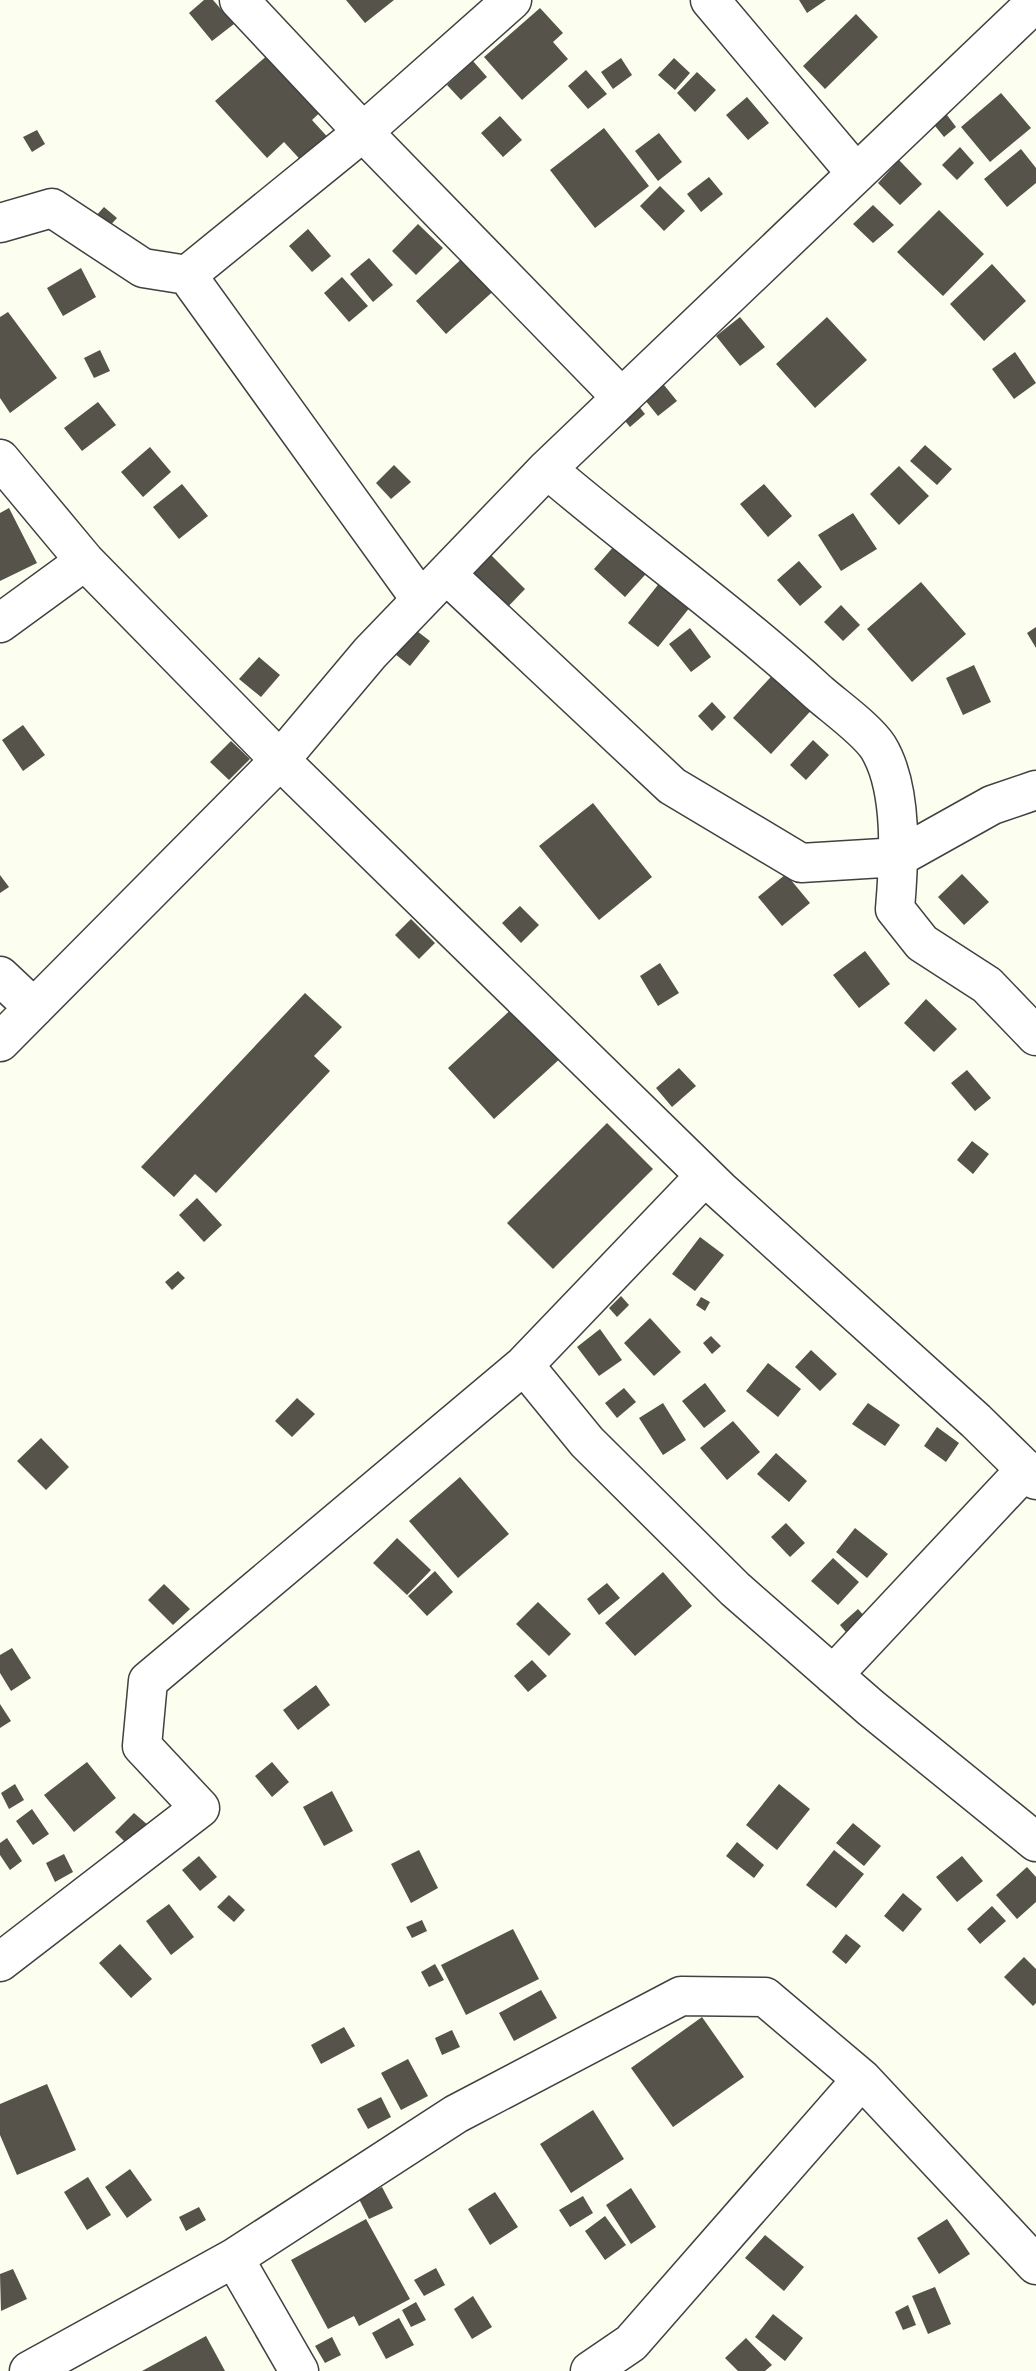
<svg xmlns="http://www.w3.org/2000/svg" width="1036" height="2371" viewBox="0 0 1036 2371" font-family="'Times New Roman',serif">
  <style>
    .building { fill: #56534a }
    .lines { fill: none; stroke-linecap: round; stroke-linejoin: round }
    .minor-casing { stroke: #414141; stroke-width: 41 }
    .minor { stroke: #fff; stroke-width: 38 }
  </style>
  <rect width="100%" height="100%" fill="#fcffef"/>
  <path class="building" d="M 204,0 L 213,0 L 234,24 L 212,41 L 189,13 Z
    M 346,0 L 394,0 L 365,23 Z
    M 799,0 L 826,0 L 807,13 Z
    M 540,8 L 563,33 L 553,42 L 568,59 L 522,100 L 484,57 Z
    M 856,14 L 878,37 L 825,89 L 803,66 Z
    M 278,46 L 330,103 L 312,120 L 333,143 L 307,167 L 284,142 L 267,158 L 215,101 Z
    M 621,58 L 632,75 L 613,89 L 601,72 Z
    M 674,58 L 690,73 L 675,90 L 658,75 Z
    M 473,61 L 487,77 L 461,100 L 447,85 Z
    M 586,70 L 607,94 L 588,109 L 568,86 Z
    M 697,72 L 716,90 L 695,112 L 677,93 Z
    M 1001,93 L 1031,128 L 990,162 L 961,127 Z
    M 747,97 L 769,123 L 748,140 L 726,115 Z
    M 944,111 L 956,127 L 944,137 L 931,121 Z
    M 500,116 L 522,140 L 503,157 L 481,133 Z
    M 604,128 L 649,186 L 595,228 L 550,170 Z
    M 37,130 L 45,144 L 32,152 L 23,137 Z
    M 659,133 L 682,162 L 658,181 L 635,151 Z
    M 960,147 L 974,163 L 957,180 L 942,165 Z
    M 1021,149 L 1036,168 L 1036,183 L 1007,207 L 984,179 Z
    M 899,160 L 922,184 L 900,205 L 878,183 Z
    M 709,177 L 723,194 L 701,212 L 687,194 Z
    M 660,186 L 685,211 L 664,231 L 640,206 Z
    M 873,205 L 894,225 L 873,243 L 853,224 Z
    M 104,207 L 117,218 L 106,230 L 94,218 Z
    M 939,210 L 984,254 L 943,296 L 897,252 Z
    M 418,224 L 443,248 L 416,275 L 392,251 Z
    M 308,229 L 331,256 L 312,272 L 289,246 Z
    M 468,253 L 499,286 L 446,334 L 416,301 Z
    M 369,258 L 393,285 L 373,302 L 350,274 Z
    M 992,264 L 1026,301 L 984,341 L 950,304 Z
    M 81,268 L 96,297 L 63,316 L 47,288 Z
    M 342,277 L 368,306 L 349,322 L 324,293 Z
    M 8,312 L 57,378 L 10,413 L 0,398 L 0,317 Z
    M 740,317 L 765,347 L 740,366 L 716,336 Z
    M 827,317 L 867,360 L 815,408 L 776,364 Z
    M 100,350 L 110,371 L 94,378 L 84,358 Z
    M 1015,352 L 1036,383 L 1014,399 L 992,369 Z
    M 655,374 L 677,401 L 658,416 L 636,389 Z
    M 631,396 L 645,414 L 630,427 L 615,409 Z
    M 98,402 L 116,425 L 82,451 L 64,428 Z
    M 925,445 L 952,469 L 937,485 L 910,461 Z
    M 150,447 L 171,472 L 143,497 L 121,472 Z
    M 394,465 L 411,482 L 391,499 L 376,483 Z
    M 899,466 L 929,496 L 899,525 L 870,494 Z
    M 182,484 L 208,516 L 179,539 L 153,507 Z
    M 764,484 L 792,516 L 768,537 L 740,504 Z
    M 9,508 L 37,563 L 0,581 L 0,513 Z
    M 853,513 L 877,549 L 841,571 L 818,535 Z
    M 622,537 L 654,565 L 625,597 L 594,569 Z
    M 486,550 L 525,589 L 500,615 L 461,576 Z
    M 799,561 L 822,587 L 800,606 L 777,580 Z
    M 668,572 L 699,596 L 658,647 L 628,623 Z
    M 921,582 L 966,634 L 912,682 L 867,629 Z
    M 841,605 L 860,625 L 843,641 L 824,622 Z
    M 409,625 L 430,641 L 410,666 L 390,650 Z
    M 1036,627 L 1036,648 L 1027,633 Z
    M 690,628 L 711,657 L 691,672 L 669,644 Z
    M 259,657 L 280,675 L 261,697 L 239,679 Z
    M 974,665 L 991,702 L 963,715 L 946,678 Z
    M 780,667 L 818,703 L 771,754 L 733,718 Z
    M 712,702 L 726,717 L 712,731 L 698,716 Z
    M 23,725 L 45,755 L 23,771 L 2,740 Z
    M 813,740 L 829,755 L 806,780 L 790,765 Z
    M 231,741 L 250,759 L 229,780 L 210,762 Z
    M 593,803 L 652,877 L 599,920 L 539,846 Z
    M 786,874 L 810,903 L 782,926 L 758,897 Z
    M 962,874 L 989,902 L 964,925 L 938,897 Z
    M 0,875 L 9,887 L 0,893 Z
    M 520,906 L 539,925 L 521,943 L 502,923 Z
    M 411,919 L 435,943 L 419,959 L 395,935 Z
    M 865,951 L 890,984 L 859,1008 L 833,975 Z
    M 660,963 L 679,993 L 658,1006 L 640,976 Z
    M 305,993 L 342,1027 L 314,1056 L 330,1071 L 216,1193 L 195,1174 L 174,1197 L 141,1167 Z
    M 926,999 L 957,1029 L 934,1052 L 904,1023 Z
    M 516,1005 L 563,1056 L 494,1119 L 448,1068 Z
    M 679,1068 L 696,1086 L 672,1107 L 656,1088 Z
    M 967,1070 L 991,1098 L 975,1111 L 951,1083 Z
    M 607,1123 L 653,1169 L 553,1269 L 507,1223 Z
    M 972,1141 L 989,1154 L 973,1174 L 957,1160 Z
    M 197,1198 L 222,1225 L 204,1242 L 179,1215 Z
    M 700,1237 L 724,1255 L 695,1291 L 672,1274 Z
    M 178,1271 L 185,1278 L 172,1290 L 165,1282 Z
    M 621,1296 L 629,1305 L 617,1317 L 609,1308 Z
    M 701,1297 L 710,1302 L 705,1311 L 696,1305 Z
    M 650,1318 L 681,1352 L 654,1376 L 624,1343 Z
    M 600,1329 L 622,1360 L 599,1376 L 577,1347 Z
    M 711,1336 L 721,1346 L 712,1354 L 703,1343 Z
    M 811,1350 L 837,1374 L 820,1391 L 795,1367 Z
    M 768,1363 L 801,1389 L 778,1417 L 746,1391 Z
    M 705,1383 L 726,1411 L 704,1428 L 682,1401 Z
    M 624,1388 L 636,1402 L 617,1418 L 605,1403 Z
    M 297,1398 L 315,1414 L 292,1437 L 275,1421 Z
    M 663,1403 L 686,1440 L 663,1455 L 639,1418 Z
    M 868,1403 L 900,1425 L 885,1446 L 852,1424 Z
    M 733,1421 L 760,1452 L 727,1480 L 700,1448 Z
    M 937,1427 L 959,1443 L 946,1462 L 924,1446 Z
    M 41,1438 L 69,1467 L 46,1490 L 17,1461 Z
    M 776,1453 L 807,1481 L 789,1502 L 757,1474 Z
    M 460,1477 L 509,1534 L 458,1578 L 409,1521 Z
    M 786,1523 L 805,1543 L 790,1557 L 771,1537 Z
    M 855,1528 L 888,1554 L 867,1578 L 836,1552 Z
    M 397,1538 L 431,1570 L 407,1595 L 373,1563 Z
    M 833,1558 L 859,1582 L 838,1605 L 811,1581 Z
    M 435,1571 L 453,1592 L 427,1616 L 408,1596 Z
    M 663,1572 L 692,1606 L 635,1656 L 605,1623 Z
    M 607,1583 L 620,1598 L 599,1615 L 587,1599 Z
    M 164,1584 L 190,1609 L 173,1625 L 148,1600 Z
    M 538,1602 L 571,1634 L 549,1656 L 516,1624 Z
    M 858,1609 L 874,1627 L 855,1643 L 840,1625 Z
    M 12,1648 L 31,1678 L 11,1691 L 0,1673 L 0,1655 Z
    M 532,1660 L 547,1676 L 528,1692 L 514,1676 Z
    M 316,1685 L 330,1705 L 298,1730 L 283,1710 Z
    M 0,1704 L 11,1721 L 0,1728 Z
    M 87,1762 L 116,1798 L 74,1832 L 44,1795 Z
    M 272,1762 L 289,1782 L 272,1797 L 255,1776 Z
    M 15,1784 L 24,1800 L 9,1809 L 1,1793 Z
    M 779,1784 L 810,1809 L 777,1850 L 746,1825 Z
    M 332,1791 L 353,1831 L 324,1846 L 303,1807 Z
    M 32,1809 L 49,1834 L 33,1845 L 16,1821 Z
    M 134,1813 L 149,1826 L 129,1846 L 115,1832 Z
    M 853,1823 L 881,1846 L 864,1866 L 836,1843 Z
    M 7,1838 L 22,1861 L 10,1870 L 0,1855 L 0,1843 Z
    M 737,1842 L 764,1865 L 754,1878 L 726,1856 Z
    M 419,1850 L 438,1888 L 411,1903 L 391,1864 Z
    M 834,1850 L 864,1874 L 836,1908 L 806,1885 Z
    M 64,1854 L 73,1872 L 55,1882 L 46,1863 Z
    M 199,1856 L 217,1877 L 200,1891 L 182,1870 Z
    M 962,1856 L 983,1881 L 957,1902 L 936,1877 Z
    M 1027,1867 L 1036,1877 L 1036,1902 L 1017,1919 L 996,1895 Z
    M 903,1893 L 922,1909 L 903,1932 L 884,1916 Z
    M 229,1895 L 245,1910 L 234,1922 L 217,1907 Z
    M 169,1904 L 194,1937 L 171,1955 L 146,1921 Z
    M 992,1906 L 1006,1921 L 980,1944 L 967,1929 Z
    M 422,1920 L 427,1931 L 412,1938 L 406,1927 Z
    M 513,1929 L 539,1979 L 466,2015 L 441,1965 Z
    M 846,1934 L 861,1946 L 846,1964 L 832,1952 Z
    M 120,1944 L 152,1979 L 131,1998 L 99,1963 Z
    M 1024,1957 L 1036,1969 L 1036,2003 L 1033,2006 L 1004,1977 Z
    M 435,1964 L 444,1980 L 429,1987 L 421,1972 Z
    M 541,1990 L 557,2018 L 514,2041 L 499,2013 Z
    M 702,2017 L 744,2077 L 673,2127 L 631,2068 Z
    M 344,2027 L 355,2046 L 321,2064 L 311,2045 Z
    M 452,2030 L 460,2047 L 442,2055 L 435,2038 Z
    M 408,2059 L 428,2096 L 401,2110 L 381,2073 Z
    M 47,2084 L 76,2150 L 17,2175 L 0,2135 L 0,2104 Z
    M 381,2097 L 391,2117 L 368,2129 L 357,2109 Z
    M 593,2110 L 624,2159 L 571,2193 L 540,2144 Z
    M 130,2169 L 152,2200 L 127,2218 L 105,2187 Z
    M 88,2177 L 111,2215 L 87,2230 L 64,2192 Z
    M 382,2187 L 393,2208 L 369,2219 L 359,2199 Z
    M 631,2188 L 656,2227 L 631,2244 L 606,2205 Z
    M 495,2192 L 518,2227 L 490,2245 L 468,2209 Z
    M 583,2196 L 593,2213 L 570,2227 L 559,2210 Z
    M 199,2207 L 206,2220 L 186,2231 L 179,2217 Z
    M 605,2216 L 626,2245 L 605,2260 L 585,2231 Z
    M 366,2219 L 410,2299 L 359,2326 L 354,2316 L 328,2329 L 291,2260 Z
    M 947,2219 L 970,2254 L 939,2274 L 917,2238 Z
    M 765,2235 L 804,2267 L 784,2291 L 745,2258 Z
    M 436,2268 L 445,2285 L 424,2296 L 414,2280 Z
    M 13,2269 L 27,2299 L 1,2311 L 0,2274 Z
    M 935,2287 L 951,2324 L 928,2334 L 912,2296 Z
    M 473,2296 L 492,2327 L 472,2339 L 454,2309 Z
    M 416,2302 L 426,2320 L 411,2327 L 402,2310 Z
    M 908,2305 L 916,2325 L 903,2330 L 895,2312 Z
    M 773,2314 L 803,2338 L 785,2361 L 755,2337 Z
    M 399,2318 L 414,2345 L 386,2359 L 372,2333 Z
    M 206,2336 L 225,2371 L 142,2371 Z
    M 332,2337 L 341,2355 L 325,2363 L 315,2346 Z
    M 746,2338 L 772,2365 L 765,2371 L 738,2371 L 725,2358 Z"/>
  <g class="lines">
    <g class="minor-casing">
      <path id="minor" d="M 239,0 L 363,132 L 621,397
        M 710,0 L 855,172
        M 0,223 L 52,208 L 143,268 L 187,275 L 421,600
        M 187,275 L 363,132 L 512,0
        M 0,459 L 85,561 L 280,760 L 720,1190 L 976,1421 L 1036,1480
        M 547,469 C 636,545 732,613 819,693 C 835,707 866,729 878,747 C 904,789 899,862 895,909 L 922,943 L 987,985 L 1036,1036
        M 446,574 L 672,786 L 801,863 L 899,857 L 992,805 L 1036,790
        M 0,623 L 85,561
        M 0,976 L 34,1008
        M 0,1042 L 280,760 L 370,653 L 547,469 L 1036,2
        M 524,1365 L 587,1442 L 735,1589 L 871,1708 L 1036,1842
        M 833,1675 L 1026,1469
        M 0,1962 L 200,1808 L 142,1746 L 148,1681 L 524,1365 L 705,1176
        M 234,2258 L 299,2371
        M 29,2371 L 234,2258 L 456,2114 L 681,1996 L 765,1997 L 862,2079 L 1036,2265
        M 590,2371 L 631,2343 L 862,2079"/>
    </g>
    <use href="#minor" class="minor"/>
  </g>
</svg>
